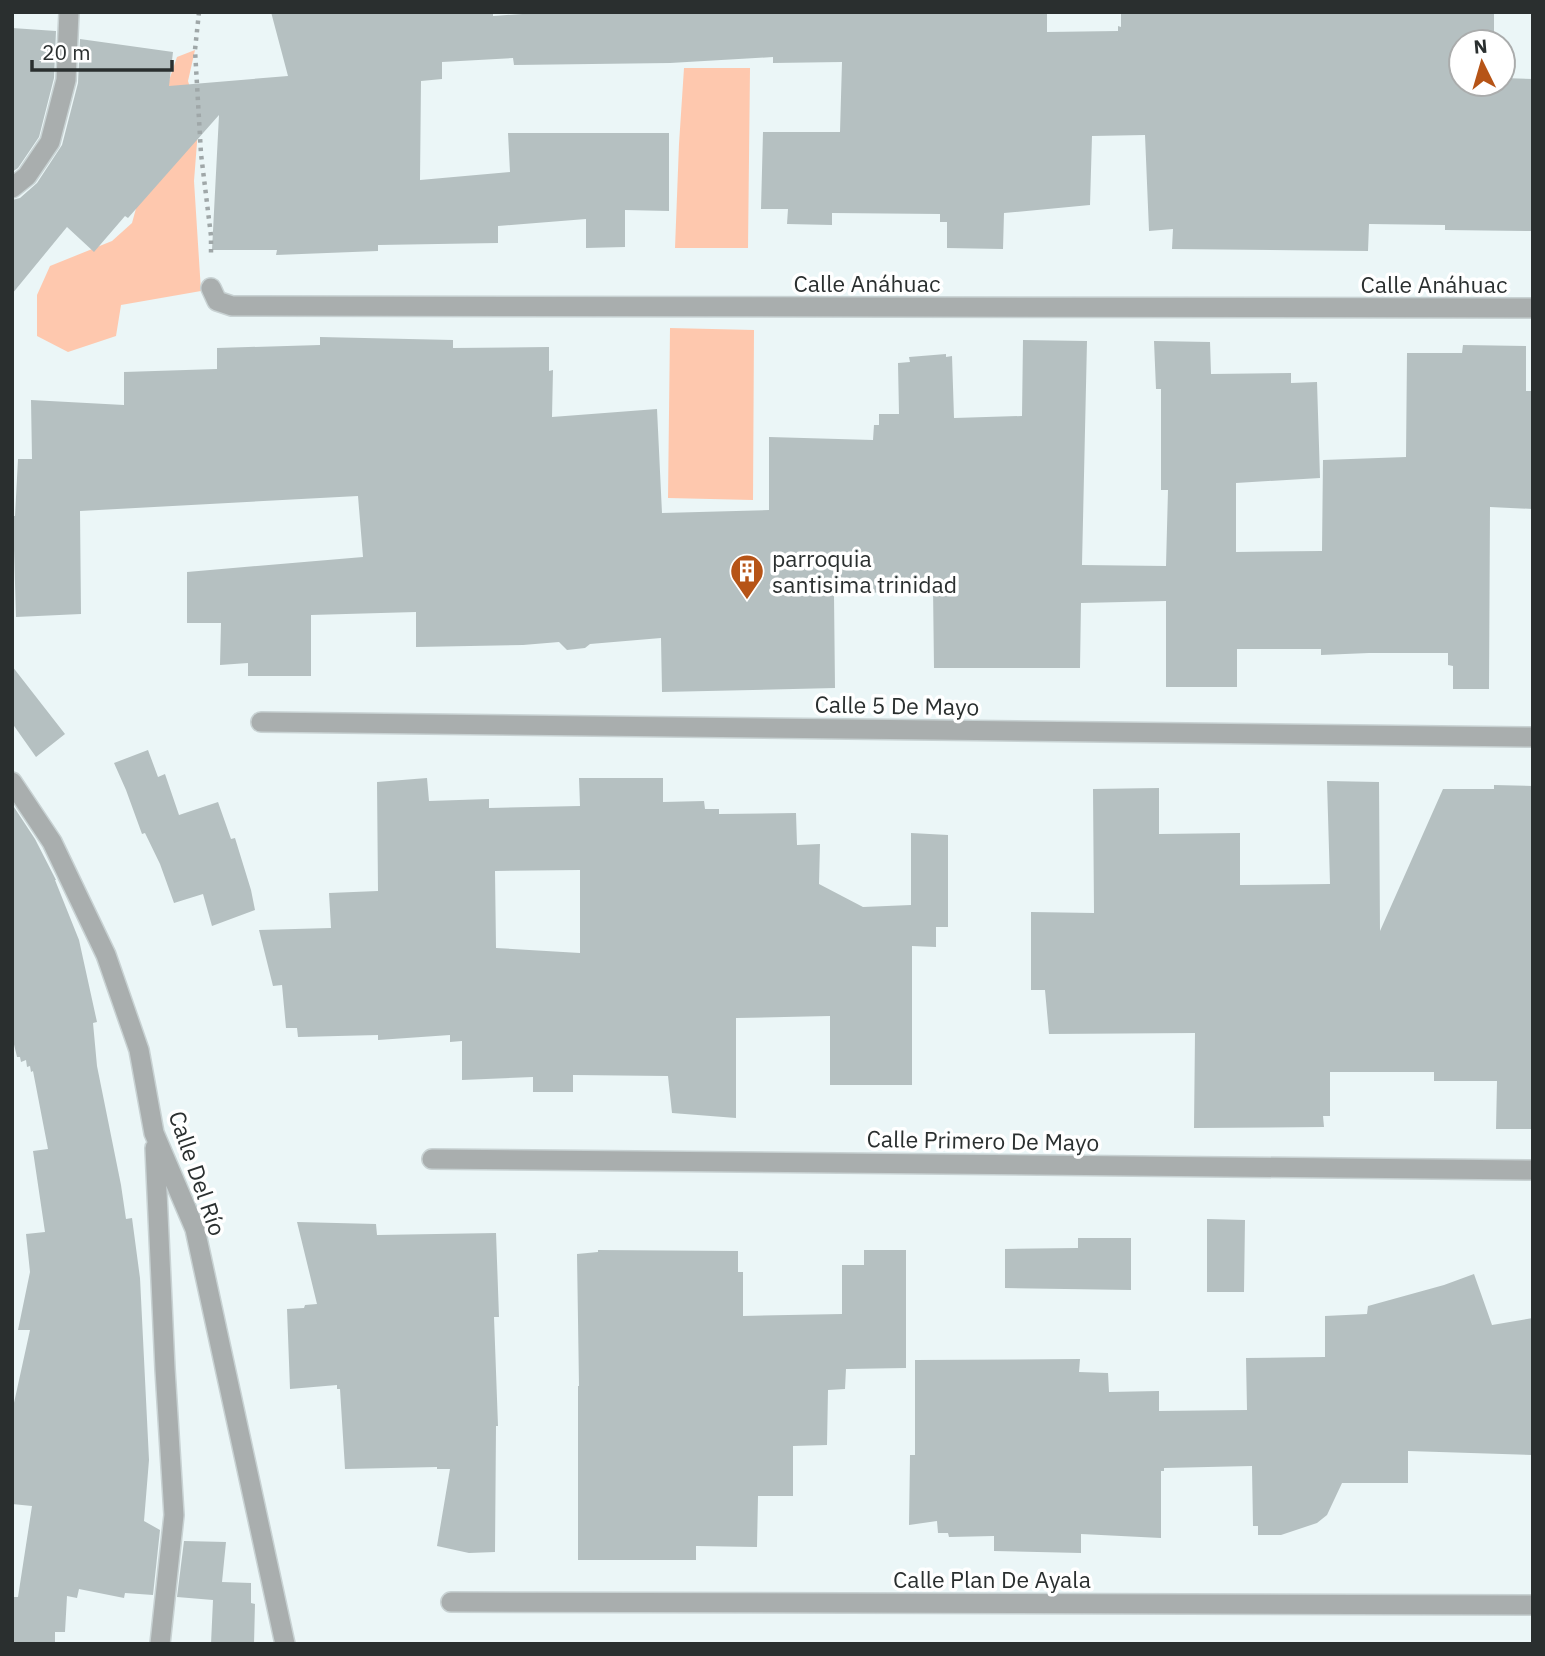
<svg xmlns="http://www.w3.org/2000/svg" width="1545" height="1656" viewBox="0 0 1545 1656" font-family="'IBM Plex Sans',sans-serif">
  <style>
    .green { fill: #fec8ae }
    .building { fill: #b5c0c1; fill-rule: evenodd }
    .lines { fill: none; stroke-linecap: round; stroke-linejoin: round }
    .minor-casing { stroke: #c8d2d3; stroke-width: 22 }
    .path { stroke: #9fa7a8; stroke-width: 4.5; stroke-dasharray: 3.5 5; stroke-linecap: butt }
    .minor { stroke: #a9aeae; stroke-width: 19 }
    .labels { text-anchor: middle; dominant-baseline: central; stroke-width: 7; stroke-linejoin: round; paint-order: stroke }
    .street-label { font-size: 23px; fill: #2a2f2f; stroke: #fff }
    .poi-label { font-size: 23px; fill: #2a2f2f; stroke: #fff; text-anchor: start }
  </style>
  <rect width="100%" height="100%" fill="#ebf6f7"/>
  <path class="green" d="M 195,50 L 188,81 L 199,117 L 194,181 L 201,291 L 121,305 L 116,336 L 68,352 L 37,336 L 37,295 L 50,266 L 112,241 L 132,223 L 143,183 L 160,107 L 177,57 Z
    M 684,68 L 750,68 L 748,248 L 675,248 L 679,144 Z
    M 670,328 L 754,330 L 753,500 L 668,498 Z"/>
  <path class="building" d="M 271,12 L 493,12 L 493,16 L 551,12 L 1047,12 L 1047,32 L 1118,31 L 1118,26 L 1121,27 L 1121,12 L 1494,12 L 1494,42 L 1461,42 L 1461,84 L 1503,84 L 1503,78 L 1533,79 L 1533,231 L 1445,230 L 1445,225 L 1369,224 L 1368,251 L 1172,249 L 1173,229 L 1149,231 L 1145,135 L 1092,136 L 1090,205 L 1004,213 L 1003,249 L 947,248 L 947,222 L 940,222 L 940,214 L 832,213 L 832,225 L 787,224 L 788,209 L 761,209 L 763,132 L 840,132 L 842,62 L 773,63 L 773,57 L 670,63 L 514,65 L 513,58 L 442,62 L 442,79 L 421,81 L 420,180 L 510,172 L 508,133 L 669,133 L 669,211 L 625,210 L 625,247 L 586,248 L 586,219 L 498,226 L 498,243 L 378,245 L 378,251 L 276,255 L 277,250 L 212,250 L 219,115 L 128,218 L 125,216 L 94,252 L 67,227 L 12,294 L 12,200 L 20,198 L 37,183 L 62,145 L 78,83 L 80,39 L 173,52 L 169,86 L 288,76 Z
    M 12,28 L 56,31 L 54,78 L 39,137 L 18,168 L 12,172 Z
    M 320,337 L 453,340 L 453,348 L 549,347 L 549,371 L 553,370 L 552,417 L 657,409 L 662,513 L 769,510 L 769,437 L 873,440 L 874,425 L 879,425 L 879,414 L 899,414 L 898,363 L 910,362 L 909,357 L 946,354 L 946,357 L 952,356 L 954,418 L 1022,416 L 1023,340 L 1087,341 L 1082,565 L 1166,566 L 1168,490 L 1161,490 L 1161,389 L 1156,389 L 1154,341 L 1210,342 L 1211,374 L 1291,373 L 1291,383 L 1317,382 L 1320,478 L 1236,483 L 1236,552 L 1322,551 L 1323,460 L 1406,457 L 1407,353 L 1462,353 L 1463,345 L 1526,346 L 1526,391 L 1533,391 L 1533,509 L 1490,507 L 1489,689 L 1453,689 L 1453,666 L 1448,665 L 1448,653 L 1369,653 L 1321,655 L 1321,649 L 1237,649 L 1237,687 L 1166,687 L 1166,601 L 1081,603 L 1080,668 L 934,668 L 933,588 L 834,596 L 835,688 L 662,692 L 661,638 L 590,644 L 585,648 L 567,650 L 559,642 L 523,645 L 416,647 L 416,612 L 311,615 L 311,676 L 248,676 L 248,663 L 220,665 L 221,623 L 187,623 L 187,572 L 363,557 L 358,496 L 80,511 L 81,614 L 16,617 L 13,516 L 15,516 L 18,459 L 32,459 L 31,400 L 124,405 L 124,372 L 217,369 L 217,348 L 320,345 Z
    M 12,666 L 65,734 L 36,757 L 12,723 Z
    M 148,750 L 158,777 L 165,774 L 179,815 L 218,802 L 231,839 L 235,838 L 251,890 L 255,910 L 212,926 L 203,894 L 174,903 L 160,864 L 145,833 L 142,834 L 126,790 L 114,763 Z
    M 427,778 L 429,801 L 489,799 L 489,808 L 580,806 L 579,778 L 663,778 L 663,802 L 704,801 L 705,809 L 719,809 L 719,814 L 796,813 L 797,845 L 820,844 L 819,884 L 863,907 L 911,905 L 911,833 L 948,835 L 948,927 L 936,927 L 936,947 L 912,946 L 912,1036 L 911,1036 L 912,1036 L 912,1085 L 830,1085 L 830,1016 L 736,1018 L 736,1118 L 672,1113 L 668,1076 L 573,1075 L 573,1092 L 533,1092 L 533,1077 L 462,1080 L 462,1041 L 450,1042 L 450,1035 L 378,1040 L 378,1035 L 298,1037 L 297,1028 L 286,1028 L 282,985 L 273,986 L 259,930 L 331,928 L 329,893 L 378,891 L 377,782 ZM 580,870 L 580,953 L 496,948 L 495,871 Z
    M 1327,781 L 1379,782 L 1380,931 L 1443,789 L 1494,789 L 1494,785 L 1533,786 L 1533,1129 L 1496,1129 L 1497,1081 L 1434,1081 L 1434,1072 L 1330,1072 L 1330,1116 L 1323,1116 L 1324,1127 L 1194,1128 L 1195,1033 L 1049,1034 L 1045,990 L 1031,990 L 1031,912 L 1094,913 L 1093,789 L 1159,788 L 1159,834 L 1240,833 L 1240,885 L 1330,884 Z
    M 12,804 L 35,839 L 56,880 L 55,880 L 79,940 L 97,1022 L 93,1023 L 97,1066 L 121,1185 L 126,1219 L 132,1218 L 140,1278 L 149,1460 L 144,1521 L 160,1530 L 153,1595 L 125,1593 L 124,1598 L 79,1589 L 77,1598 L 67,1596 L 65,1632 L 55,1632 L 55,1642 L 50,1642 L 49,1644 L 12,1644 L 12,1597 L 18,1597 L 32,1506 L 12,1504 L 12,1412 L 30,1330 L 18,1330 L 30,1272 L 26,1234 L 45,1232 L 33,1151 L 48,1149 L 33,1071 L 31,1072 L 30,1066 L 27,1067 L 26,1060 L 21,1062 L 20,1057 L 17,1057 L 12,1036 Z
    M 1207,1219 L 1245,1220 L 1244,1292 L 1207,1292 Z
    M 297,1222 L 376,1224 L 377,1235 L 496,1233 L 499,1317 L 494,1317 L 498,1426 L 496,1426 L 495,1552 L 469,1553 L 437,1546 L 450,1469 L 437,1469 L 437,1467 L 345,1469 L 340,1389 L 337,1389 L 337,1385 L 290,1389 L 287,1309 L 304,1308 L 305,1305 L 317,1304 Z
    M 1078,1238 L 1131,1238 L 1131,1290 L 1005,1288 L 1005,1249 L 1078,1248 Z
    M 598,1250 L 738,1251 L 738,1272 L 743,1272 L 743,1316 L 842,1314 L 842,1265 L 864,1265 L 864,1250 L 906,1250 L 906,1368 L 846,1369 L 845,1389 L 828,1390 L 827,1445 L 793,1446 L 793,1496 L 758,1496 L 757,1547 L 696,1546 L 696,1560 L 578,1560 L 578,1386 L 579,1386 L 577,1254 L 598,1252 Z
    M 1474,1274 L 1492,1325 L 1533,1318 L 1533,1455 L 1408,1451 L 1408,1483 L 1342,1483 L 1327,1515 L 1317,1523 L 1281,1535 L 1258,1535 L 1258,1526 L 1253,1526 L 1252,1466 L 1164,1468 L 1164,1471 L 1161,1471 L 1161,1538 L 1081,1534 L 1081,1553 L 994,1551 L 994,1536 L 949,1537 L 948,1533 L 938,1533 L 937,1521 L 909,1525 L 910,1455 L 915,1455 L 915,1360 L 1080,1359 L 1079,1372 L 1108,1373 L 1109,1392 L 1159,1391 L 1159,1411 L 1247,1410 L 1246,1358 L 1325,1357 L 1325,1316 L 1367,1314 L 1368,1306 L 1444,1285 Z
    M 184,1541 L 226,1542 L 222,1582 L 251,1583 L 251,1603 L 255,1604 L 254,1644 L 211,1644 L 213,1600 L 177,1597 Z"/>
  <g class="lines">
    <g class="minor-casing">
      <path id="minor" d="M 12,188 L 27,176 L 50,142 L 66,80 L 69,12
        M 211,288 L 217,301 L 232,306 L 1533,308
        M 261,722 L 1533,737
        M 12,782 L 52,842 L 106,955 L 139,1050 L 154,1133 L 195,1229 L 285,1644
        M 155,1148 L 165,1369 L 174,1515 L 160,1644
        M 432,1159 L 1533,1170
        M 451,1602 L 1533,1605"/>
    </g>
    <path class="path" d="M 199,12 L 195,50 L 201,154 L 211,236 L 211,255"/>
    <use href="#minor" class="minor"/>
  </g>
  <defs>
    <g id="building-pin" transform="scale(1.75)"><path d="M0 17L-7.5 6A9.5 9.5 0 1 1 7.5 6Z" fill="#b65417" stroke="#fff"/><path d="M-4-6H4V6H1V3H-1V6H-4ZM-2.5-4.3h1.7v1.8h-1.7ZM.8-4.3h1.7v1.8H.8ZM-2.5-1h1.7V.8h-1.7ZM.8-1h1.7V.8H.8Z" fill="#fff"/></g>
  </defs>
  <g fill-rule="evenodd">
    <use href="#building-pin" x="747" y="571"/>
  </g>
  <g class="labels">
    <g class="street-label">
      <text x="867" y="283">Calle Anáhuac</text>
      <text x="1434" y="284">Calle Anáhuac</text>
      <text transform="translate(897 705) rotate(1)">Calle 5 De Mayo</text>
      <text transform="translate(983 1140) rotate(1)">Calle Primero De Mayo</text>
      <text transform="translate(198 1173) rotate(71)">Calle Del Río</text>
      <text x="992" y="1579">Calle Plan De Ayala</text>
    </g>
    <g class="poi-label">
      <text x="772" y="558">parroquia<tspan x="772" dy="26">santisima trinidad</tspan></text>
    </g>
  </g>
  <rect width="1545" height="1656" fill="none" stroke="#2a2f2f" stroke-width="28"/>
  <g transform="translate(1482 63) rotate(355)"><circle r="33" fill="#ffffff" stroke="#aaacac" stroke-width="2"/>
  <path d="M0-5L12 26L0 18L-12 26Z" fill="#b65417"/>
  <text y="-10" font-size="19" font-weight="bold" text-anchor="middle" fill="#2a2f2f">N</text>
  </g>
  <path d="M32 60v10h140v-10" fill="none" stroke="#2a2f2f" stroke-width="3.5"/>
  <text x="42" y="60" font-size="21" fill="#2a2f2f" stroke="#ffffff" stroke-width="5" paint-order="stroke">20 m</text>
</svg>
